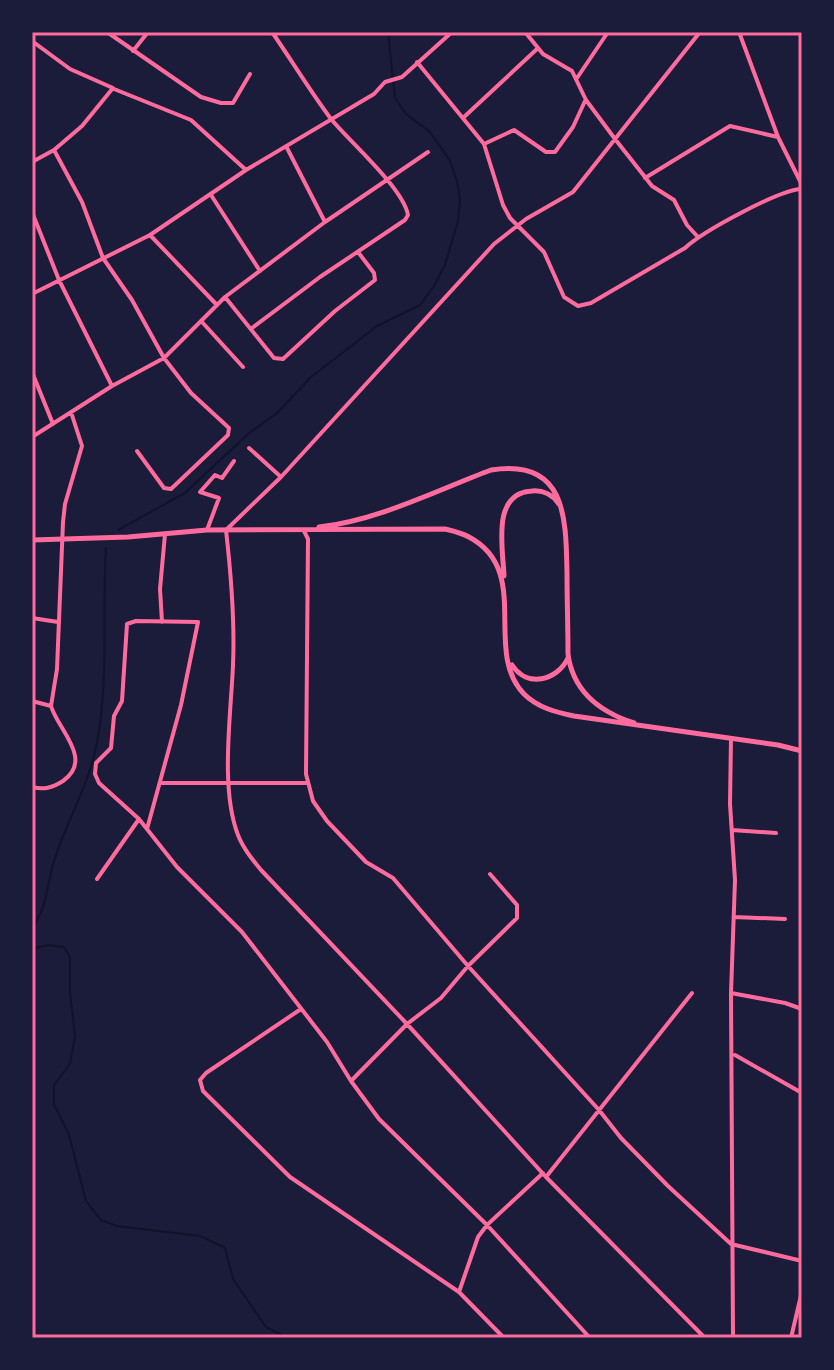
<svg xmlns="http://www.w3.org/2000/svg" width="834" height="1370" viewBox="0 0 834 1370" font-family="Montserrat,sans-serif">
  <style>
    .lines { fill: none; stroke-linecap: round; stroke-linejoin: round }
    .stream { stroke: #12122b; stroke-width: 2 }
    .minor { stroke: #ff6b9d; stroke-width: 4 }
    .tertiary { stroke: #ff6b9d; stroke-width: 5 }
    .neatline { fill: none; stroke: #ff6b9d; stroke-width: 3 }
  </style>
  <rect width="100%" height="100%" fill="#1b1b3a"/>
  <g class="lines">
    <path class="stream" d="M 118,530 L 185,493 L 248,434 L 277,413 L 311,377 L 377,326 L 420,305 L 434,286 L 445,265 L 458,221 L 460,200 L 457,181 L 450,161 L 440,146 L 429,131 L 406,114 L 395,98 L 388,32
      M 32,927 C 48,908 47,881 55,858 C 68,819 89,784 97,743 C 109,679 102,613 106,548
      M 32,949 L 48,945 L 64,947 L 70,957 L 70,993 L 75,1036 L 70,1064 L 54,1085 L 54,1104 L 69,1135 L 86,1201 L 101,1220 L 117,1226 L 200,1236 L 225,1248 L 233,1279 L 266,1327 L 287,1338"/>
    <path class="minor" d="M 107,32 L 201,97 L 221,103 L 233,103 L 250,74
      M 525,32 L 543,54 L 572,71 L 586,100 L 615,139 L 652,186 L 674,200 L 687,225 L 697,236
      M 700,32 L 573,192 L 526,219 L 494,244 L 281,477 L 226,530 C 231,574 235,620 233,665 C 231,714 220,789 238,835 C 243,848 252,859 261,870 L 407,1024 L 546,1177 L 705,1338
      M 739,32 L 778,137 L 802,185
      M 759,32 L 768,32
      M 32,41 L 70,69 L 113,88 L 82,126 L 54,150
      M 133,51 L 148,32
      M 417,62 L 484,144 L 503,205 L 510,218 L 544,252 L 564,297 L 578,306 L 591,303 L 685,248 C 702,232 780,189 802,189
      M 577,78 L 608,32
      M 114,89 L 191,120 L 246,170
      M 464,117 L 537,49
      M 484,144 L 514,130 L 546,152 L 555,152 L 573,127 L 585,101
      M 286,146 L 325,222
      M 32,162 L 54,150 L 82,202 L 103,258 L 132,300 L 164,358 L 191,393 L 229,428 L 228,435 L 171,489 L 164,488 L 137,451
      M 645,178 L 730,126 L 778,137
      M 211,195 L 260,271
      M 32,212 L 59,280 L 112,386
      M 150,235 L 216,304
      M 32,294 L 150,235 L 246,170 L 374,94 L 385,82 L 402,77 L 452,32
      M 225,297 L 274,358 L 283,359 L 335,311 L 375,280 L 374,273 L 358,252
      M 202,322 L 243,367
      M 252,328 L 320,277 L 405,220 L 408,215 C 403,188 350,142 331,119 C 310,91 292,61 272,32
      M 32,372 L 53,424
      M 32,437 L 112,386 L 164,358 L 225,297 L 325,222 L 428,152
      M 249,448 L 281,477
      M 207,530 L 219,498 L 200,492 L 215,475 L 222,478 L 234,461
      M 304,531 L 308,539 L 306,774 L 313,801 L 327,821 L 366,862 L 393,878 L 468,966 L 599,1110 L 621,1138 L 668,1186 L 731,1244 L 802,1261
      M 32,618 L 58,622
      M 162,622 L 160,589 L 165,534
      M 32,701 L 51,706
      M 731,738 L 730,804 L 735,880 L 731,993 L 733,1338
      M 160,783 L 307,783
      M 32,787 C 44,790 52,788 63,781 C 94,759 58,730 51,706 L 57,669 L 63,522 L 65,504 L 82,446 L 71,412
      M 147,829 L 181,705 L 198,622 L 136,621 L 127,624 L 122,701 L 114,716 L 111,748 L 96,763 L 95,774 L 99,783 L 139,819 L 177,867 L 242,932 L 327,1042 L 351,1081 L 379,1119 L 487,1225 L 590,1338
      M 732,830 L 776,833
      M 97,879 L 139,819
      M 734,917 L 785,919
      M 731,993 L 785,1003 L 802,1009
      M 301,1009 L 206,1073 L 200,1080 L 203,1091 L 290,1177 L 459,1292 L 504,1338
      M 735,1055 L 802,1093
      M 351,1081 L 407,1024 L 441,998 L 468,966 L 517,918 L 517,905 L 490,874
      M 546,1177 L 692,993
      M 459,1292 L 478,1237 L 487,1225 L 543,1173
      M 791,1338 L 802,1291"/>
    <path class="tertiary" d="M 319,527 C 379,520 435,491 491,470 C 566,458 566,517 567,573 C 567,600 568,627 568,654 C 573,692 600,712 634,723
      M 32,540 L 128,537 L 207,530 L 445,529 C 453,531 462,533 469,537 C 533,571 482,651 524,694 C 538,708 556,712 574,716 L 778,745 L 802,751
      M 504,576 C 503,548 491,493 532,491 C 543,490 553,495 559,504
      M 512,665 C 527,688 557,681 568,658"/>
  </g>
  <rect width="834" height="1370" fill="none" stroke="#1b1b3a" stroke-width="68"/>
  <rect x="34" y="34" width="766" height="1302" class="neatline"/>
</svg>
